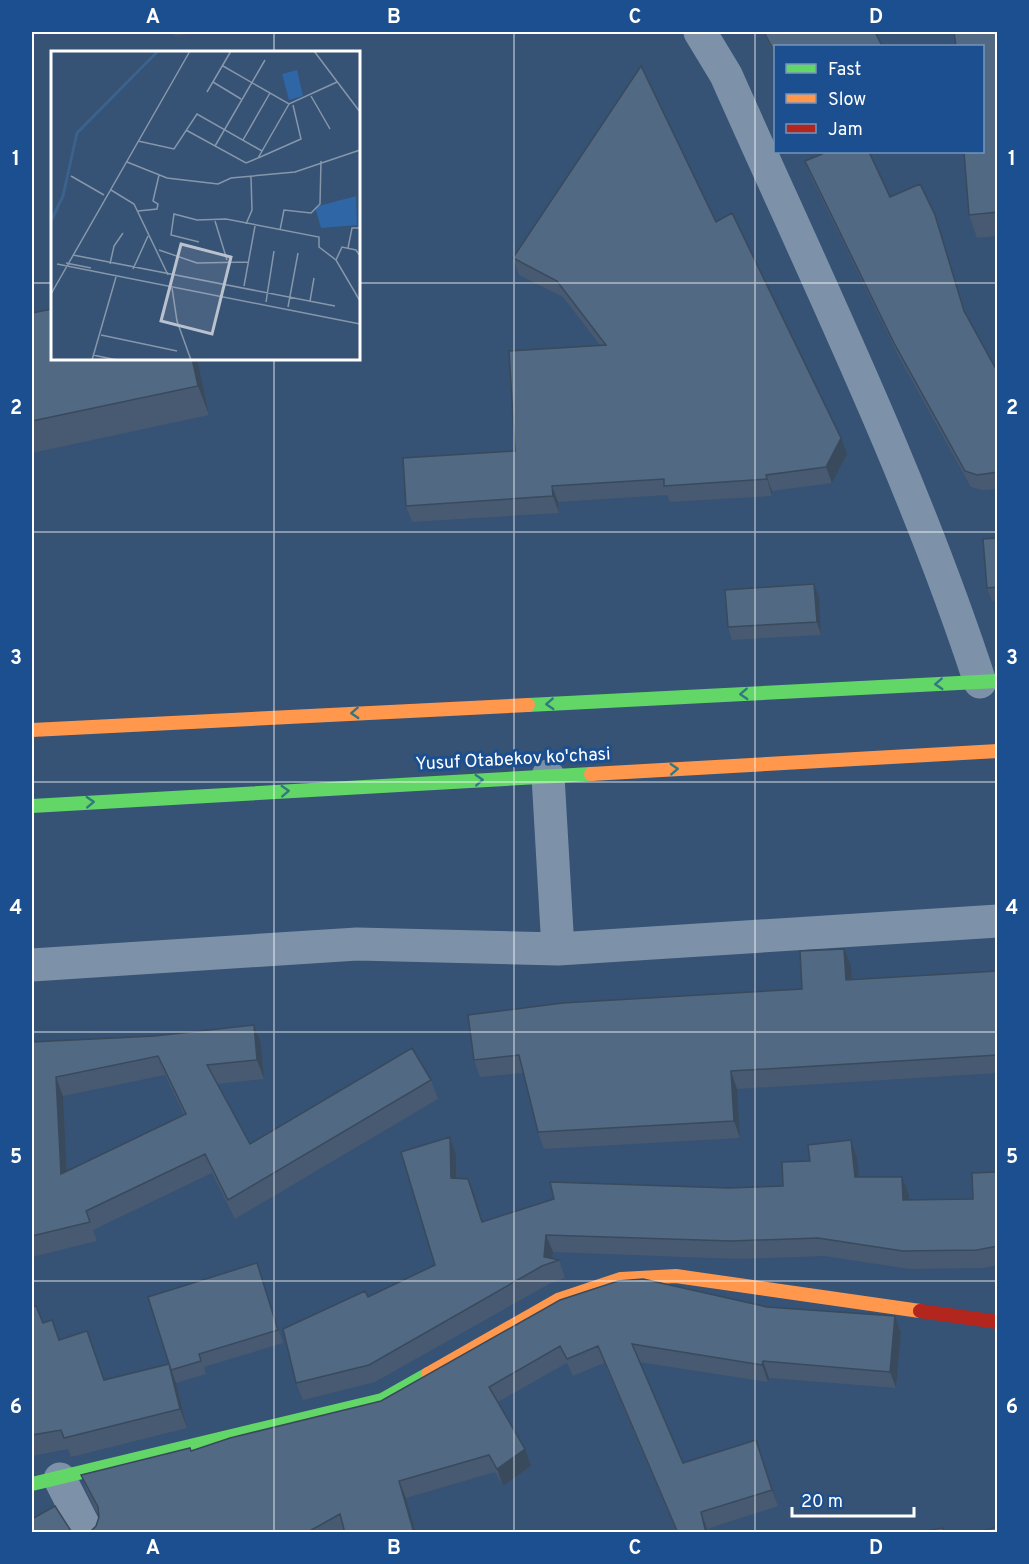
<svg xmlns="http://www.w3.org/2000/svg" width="1029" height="1564" viewBox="0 0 1029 1564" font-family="Overpass,sans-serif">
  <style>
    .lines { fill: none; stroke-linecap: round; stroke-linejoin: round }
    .street { stroke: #7d92a8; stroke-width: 33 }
    .fast { stroke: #63d668; stroke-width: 14 }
    .slow { stroke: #ff974d; stroke-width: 14 }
    .jam { stroke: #b3261e; stroke-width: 14 }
    .wall { fill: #475a72; fill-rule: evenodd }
    .shaded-wall { fill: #394a5c }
    .building { fill: #526984; stroke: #394a5c; stroke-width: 1.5; fill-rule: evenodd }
    .oneway { stroke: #317883 }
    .grid { fill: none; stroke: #fff; stroke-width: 1.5; stroke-opacity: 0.55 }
    .labels { text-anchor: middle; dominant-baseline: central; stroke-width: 6; stroke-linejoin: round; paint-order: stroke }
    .street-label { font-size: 18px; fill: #fff; stroke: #1b4f8f }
    .inset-river { fill: none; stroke: #3b618d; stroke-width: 3 }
    .inset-road { fill: none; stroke: #8697ac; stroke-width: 1.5 }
    .view { fill: #b9c2ce; fill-opacity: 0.15; stroke: #b9c2ce; stroke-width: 3 }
    .inset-edge { fill: none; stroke: #fff; stroke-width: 3 }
    .neatline { fill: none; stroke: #fff; stroke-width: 2 }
    .grid-label { font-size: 20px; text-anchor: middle; font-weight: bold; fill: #fff }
  </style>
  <rect width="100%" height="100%" fill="#365274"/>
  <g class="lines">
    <path class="street" d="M 700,32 L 726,75 C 815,276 912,474 980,682
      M 548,776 L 558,949
      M 32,965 L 357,944 L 558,949 L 998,921
      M 60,1479 L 87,1532"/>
    <path class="fast" d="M 528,705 L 998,681
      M 32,806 L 591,774
      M 32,1484 L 382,1400 L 428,1374"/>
    <path class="slow" d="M 32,730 L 528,705
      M 591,774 L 998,751
      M 428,1374 L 558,1300 L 621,1279 L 676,1276 L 920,1311"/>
    <path class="jam" d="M 920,1311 L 998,1322"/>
  </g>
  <path class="wall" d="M 174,32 L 202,32 L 175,36 Z
    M 763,32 L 875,32 L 776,46 L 776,59 Z
    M 998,32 L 998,236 L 977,238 L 969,215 Z
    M 819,152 L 869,152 L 890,197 L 935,215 L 966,315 L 998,373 L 998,489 L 982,490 L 971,487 L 900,359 L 811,177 L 805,161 L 821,154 Z
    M 716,222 L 847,454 L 832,483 L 772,491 L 772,496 L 670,502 L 667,495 L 558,502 L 559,513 L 412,522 L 406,506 L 515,451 L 600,345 L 563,297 L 519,275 L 513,258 Z
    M 32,313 L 197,358 L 209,415 L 32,453 Z
    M 998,538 L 998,600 L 992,601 L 987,588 Z
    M 814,584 L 819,597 L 821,635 L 732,640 L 728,627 Z
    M 851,966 L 851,979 L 998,971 L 998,1073 L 737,1089 L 740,1138 L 544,1149 L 538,1132 L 523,1073 L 480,1077 L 474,1060 L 802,989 Z
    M 32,1042 L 261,1044 L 264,1079 L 218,1084 L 250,1144 L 431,1080 L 438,1099 L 235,1219 L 212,1173 L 93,1230 L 97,1241 L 32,1257 ZM 165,1075 L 184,1115 L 67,1172 L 63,1096 Z
    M 450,1137 L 456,1155 L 457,1178 L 475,1196 L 483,1222 L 729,1188 L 783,1186 L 810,1161 L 851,1140 L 857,1158 L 859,1177 L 902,1177 L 909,1195 L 909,1200 L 973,1199 L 998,1172 L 998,1265 L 983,1268 L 909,1269 L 824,1256 L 737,1259 L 553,1252 L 552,1259 L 559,1260 L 565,1278 L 549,1284 L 375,1382 L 303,1400 L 296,1383 L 368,1297 L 435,1265 Z
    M 261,1276 L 283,1343 L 204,1367 L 206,1374 L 176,1383 L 187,1428 L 71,1457 L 68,1449 L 32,1456 L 32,1307 L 43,1323 L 60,1340 L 105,1380 L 169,1364 Z
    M 560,1300 L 767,1307 L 895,1316 L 901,1333 L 896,1388 L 769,1378 L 768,1382 L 639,1362 L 683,1463 L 762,1457 L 778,1506 L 707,1529 L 708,1533 L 677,1533 L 604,1363 L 573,1376 L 567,1363 L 498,1402 L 531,1466 L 503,1486 L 495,1472 L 406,1498 L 416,1533 L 345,1533 L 345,1531 L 342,1533 L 86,1533 L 90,1532 L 96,1526 L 99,1517 L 87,1492 L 81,1475 L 191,1451 L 381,1401 Z"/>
  <path class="shaded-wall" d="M 935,215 L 940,231 L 969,326 L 964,311 Z
    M 192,358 L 197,358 L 209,415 L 198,386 Z
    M 841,438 L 847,454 L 832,483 L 826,467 Z
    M 766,475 L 772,491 L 772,496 L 767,479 Z
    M 552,486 L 558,502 L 559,513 L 553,496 Z
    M 814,584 L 819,597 L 821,635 L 817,622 Z
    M 844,949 L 851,966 L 852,997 L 846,980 Z
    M 254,1025 L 261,1044 L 264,1079 L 257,1060 Z
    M 731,1071 L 737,1089 L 740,1138 L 734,1121 Z
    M 56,1077 L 63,1096 L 68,1194 L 61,1174 Z
    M 450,1137 L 456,1155 L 457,1196 L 451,1178 Z
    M 851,1140 L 857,1158 L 861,1195 L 855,1177 Z
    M 902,1177 L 909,1195 L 909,1217 L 903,1200 Z
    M 468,1179 L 475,1196 L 488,1240 L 482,1222 Z
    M 546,1235 L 553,1252 L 552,1263 L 544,1257 Z
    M 895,1316 L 901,1333 L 896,1388 L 890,1372 Z
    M 763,1361 L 769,1378 L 768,1382 L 762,1365 Z
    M 169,1364 L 176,1383 L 187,1428 L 180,1409 Z
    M 756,1440 L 762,1457 L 778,1506 L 772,1490 Z
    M 525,1449 L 531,1466 L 503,1486 L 497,1469 Z
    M 399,1481 L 406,1498 L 416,1533 L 414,1533 Z
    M 701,1512 L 707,1529 L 708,1533 L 706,1533 Z"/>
  <path class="building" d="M 764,32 L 875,32 L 882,46 L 776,46 L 776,55 Z
    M 954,32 L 998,32 L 998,212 L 969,215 L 964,152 L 982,152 L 982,46 L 956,46 Z
    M 641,66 L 716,222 L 732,213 L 841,438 L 826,467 L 766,475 L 767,479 L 664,486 L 664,479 L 552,486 L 553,496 L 406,506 L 403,458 L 515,451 L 509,351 L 606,345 L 557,281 L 513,258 Z
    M 821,152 L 869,152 L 890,197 L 920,184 L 935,215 L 964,311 L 998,373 L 998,472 L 977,475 L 965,471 L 894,343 L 805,161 L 822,154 Z
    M 52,309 L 52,358 L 192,358 L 198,386 L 32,421 L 32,313 Z
    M 998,538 L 998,587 L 987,588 L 983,539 Z
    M 814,584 L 817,622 L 728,627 L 725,590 Z
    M 844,949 L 846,980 L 998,971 L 998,1055 L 731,1071 L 734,1121 L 538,1132 L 519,1055 L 474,1060 L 468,1015 L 563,1003 L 802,989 L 800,951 Z
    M 254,1025 L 257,1060 L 207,1065 L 250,1144 L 412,1048 L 431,1080 L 228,1200 L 205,1154 L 86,1211 L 90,1222 L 32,1236 L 32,1042 L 155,1036 ZM 158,1056 L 186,1114 L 61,1174 L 56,1077 Z
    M 450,1137 L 451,1178 L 468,1179 L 482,1222 L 554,1199 L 550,1182 L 729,1188 L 783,1186 L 782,1162 L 810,1161 L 808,1145 L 851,1140 L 855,1177 L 902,1177 L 903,1200 L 973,1199 L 972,1173 L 998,1172 L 998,1246 L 977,1250 L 903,1251 L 818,1238 L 731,1241 L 546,1235 L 544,1257 L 559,1260 L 542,1266 L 369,1365 L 296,1383 L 283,1329 L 365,1291 L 368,1297 L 435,1265 L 401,1152 Z
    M 257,1263 L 278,1330 L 199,1354 L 201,1361 L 171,1370 L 148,1297 Z
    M 643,1279 L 767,1307 L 895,1316 L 890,1372 L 763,1361 L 762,1365 L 632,1344 L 683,1463 L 756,1440 L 772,1490 L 701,1512 L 706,1533 L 678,1533 L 598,1346 L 567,1359 L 560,1346 L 489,1387 L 525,1449 L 497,1469 L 489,1455 L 399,1481 L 414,1533 L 345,1533 L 340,1514 L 306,1533 L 86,1533 L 90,1532 L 96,1526 L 99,1517 L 98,1507 L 81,1475 L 190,1448 L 191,1451 L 230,1438 L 381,1401 L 560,1300 L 618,1281 Z
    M 36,1306 L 43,1323 L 52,1320 L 59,1340 L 87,1331 L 104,1380 L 169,1364 L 180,1409 L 64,1438 L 61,1430 L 32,1435 L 32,1307 Z
    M 55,1506 L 71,1531 L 76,1533 L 32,1533 L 32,1519 Z
    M 998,1527 L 998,1533 L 974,1533 Z
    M 943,1528 L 944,1533 L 911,1533 Z"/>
  <defs><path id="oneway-chevron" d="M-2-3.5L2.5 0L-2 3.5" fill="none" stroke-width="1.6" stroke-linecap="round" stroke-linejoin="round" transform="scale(1.5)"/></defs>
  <g class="oneway">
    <use href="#oneway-chevron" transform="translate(939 684) rotate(177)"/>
    <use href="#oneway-chevron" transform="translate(744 694) rotate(177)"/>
    <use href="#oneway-chevron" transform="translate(550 704) rotate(177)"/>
    <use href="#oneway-chevron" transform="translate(355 713) rotate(177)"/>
    <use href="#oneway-chevron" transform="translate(674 769) rotate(-3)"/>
    <use href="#oneway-chevron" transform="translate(479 780) rotate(-3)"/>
    <use href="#oneway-chevron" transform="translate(285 791) rotate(-3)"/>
    <use href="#oneway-chevron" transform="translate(90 802) rotate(-3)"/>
  </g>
  <path class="grid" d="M 274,32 L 274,52M 514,32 L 514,1532M 755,32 L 755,1532M 32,283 L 52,283M 358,283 L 998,283M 274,358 L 274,1532M 32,532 L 998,532M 32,782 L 998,782M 32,1032 L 998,1032M 32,1281 L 998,1281"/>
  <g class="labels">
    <g class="street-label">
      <text transform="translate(513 760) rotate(-3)">Yusuf Otabekov ko'chasi</text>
    </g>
  </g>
  <g transform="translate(51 51)">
    <rect width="309" height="309" fill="#365274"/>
    <path d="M 246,19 L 252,45 L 238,49 L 231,23 ZM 305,145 L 306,174 L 270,177 L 264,156 Z" fill="#2f66a5"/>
    <path class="inset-river" d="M 0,170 L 12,145 L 26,82 L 107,0"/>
    <path class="inset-road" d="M 263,0 L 309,61M 172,15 L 238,53 L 286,31M 162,31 L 190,48M 156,41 L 180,0M 260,45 L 279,78M 135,79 L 195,112 L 207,107 L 238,53M 192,89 L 219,42M 87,90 L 123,98 L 146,63 L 211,100M 164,95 L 214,9M 207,107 L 250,88 L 242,54M 76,111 L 116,127 L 167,133 L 180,127 L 244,121 L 309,99M 20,125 L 53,144M 60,139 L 83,153 L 117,224M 87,160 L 106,158 L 107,153 L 102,150 L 108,124M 164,170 L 176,209M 195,173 L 201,159 L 200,126M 229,179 L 233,159 L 260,162 L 269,153 L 270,110M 148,191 L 120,184 L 123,163 L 146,169 L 175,168 L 268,186 L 268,196 L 285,209 L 309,250M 297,197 L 301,177 L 309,177M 108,199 L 146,212 L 198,211M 22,204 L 284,255M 285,209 L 291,196 L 305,199 L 309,205M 15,212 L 40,217M 6,213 L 309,273M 59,213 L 63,195 L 72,182M 82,218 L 97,185M 193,235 L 204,175M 121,237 L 126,270 L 140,309M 0,243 L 139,0M 259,250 L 263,227M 215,251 L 223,200M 237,256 L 247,202M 50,284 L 126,300M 42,304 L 66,309M 41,309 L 65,226"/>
    <path class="view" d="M 130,193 L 180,206 L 161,283 L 110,270 Z"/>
    <rect width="309" height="309" class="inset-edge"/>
  </g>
  <rect width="1029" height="1564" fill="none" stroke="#1b4f8f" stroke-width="66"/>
  <rect x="774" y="45" width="210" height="108" fill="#1b4f8f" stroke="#7695bc" stroke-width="1.5"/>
  <rect x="786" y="64" width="30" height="9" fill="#63d668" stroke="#7695bc" stroke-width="1.5"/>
  <text x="828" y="75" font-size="18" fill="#ffffff">Fast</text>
  <rect x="786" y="94" width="30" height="9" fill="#ff974d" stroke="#7695bc" stroke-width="1.5"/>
  <text x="828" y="105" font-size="18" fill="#ffffff">Slow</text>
  <rect x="786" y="124" width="30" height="9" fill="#b3261e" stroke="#7695bc" stroke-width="1.5"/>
  <text x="828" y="135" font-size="18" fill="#ffffff">Jam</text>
  <path d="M792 1507v9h122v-9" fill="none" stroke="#ffffff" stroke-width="3"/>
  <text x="801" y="1507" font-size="18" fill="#ffffff" stroke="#1b4f8f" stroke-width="4.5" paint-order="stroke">20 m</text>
  <rect x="33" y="33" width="963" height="1498" class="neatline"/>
  <g class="grid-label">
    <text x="153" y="23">A</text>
    <text x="394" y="23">B</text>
    <text x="635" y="23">C</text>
    <text x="876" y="23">D</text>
    <text x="16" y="165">1</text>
    <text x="1012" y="165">1</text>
    <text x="16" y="414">2</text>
    <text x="1012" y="414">2</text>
    <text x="16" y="664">3</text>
    <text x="1012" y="664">3</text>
    <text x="16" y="914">4</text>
    <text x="1012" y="914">4</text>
    <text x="16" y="1163">5</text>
    <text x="1012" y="1163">5</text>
    <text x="16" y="1413">6</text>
    <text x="1012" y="1413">6</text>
    <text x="153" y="1554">A</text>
    <text x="394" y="1554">B</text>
    <text x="635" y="1554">C</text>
    <text x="876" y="1554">D</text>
  </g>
</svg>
